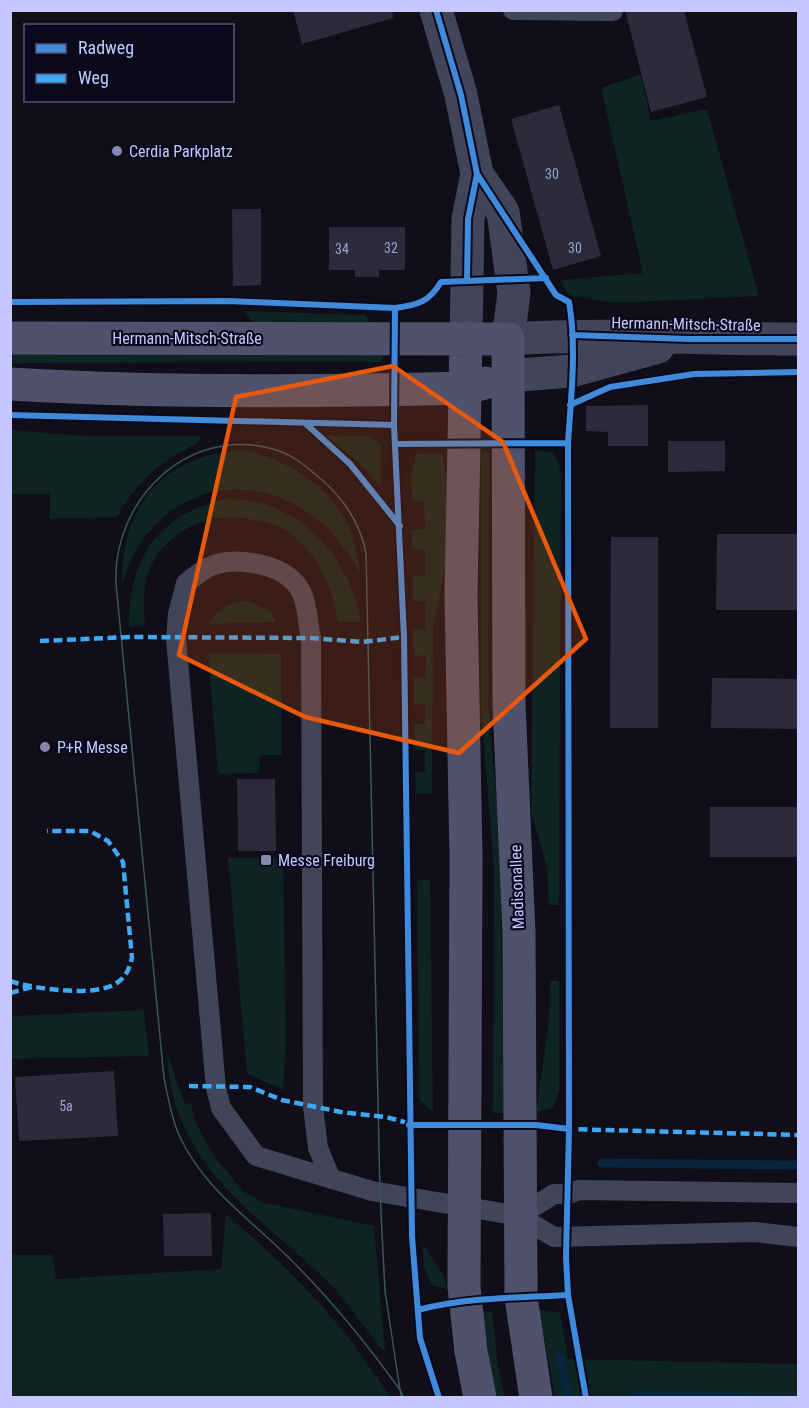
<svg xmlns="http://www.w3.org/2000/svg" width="809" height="1408" viewBox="0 0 809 1408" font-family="'Roboto Condensed',sans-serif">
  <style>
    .green { fill: #0d2422 }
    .water { fill: #0a253e }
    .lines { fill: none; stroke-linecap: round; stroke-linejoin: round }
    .stream { stroke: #0a253e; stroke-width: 9 }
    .building { fill: #2c2b3c }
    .service { stroke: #42445a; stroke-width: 20 }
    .minor { stroke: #42445a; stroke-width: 33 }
    .tertiary { stroke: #42445a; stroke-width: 33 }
    .secondary { stroke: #50526d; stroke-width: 33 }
    .tram { stroke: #3b5460; stroke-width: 1.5 }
    .quiet { stroke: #3fa9f5; stroke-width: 4.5; stroke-dasharray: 9 4.5; stroke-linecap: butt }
    .cycleway-casing { stroke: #0b0a1d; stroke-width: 10 }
    .cycleway { stroke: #408adc; stroke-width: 6 }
    .marked { fill: #e8590c; fill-opacity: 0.2; stroke: #e8590c; stroke-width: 4.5; stroke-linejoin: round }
    .poi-dot { fill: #8686ae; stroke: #0b0a1d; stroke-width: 2 }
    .labels { text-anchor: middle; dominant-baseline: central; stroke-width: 4.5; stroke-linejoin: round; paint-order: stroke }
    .number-label { font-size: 14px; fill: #a0a0ce }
    .poi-label { font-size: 16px; fill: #c6c7ff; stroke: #0b0a1d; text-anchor: start }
    .street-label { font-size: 16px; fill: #c6c7ff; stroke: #0b0a1d }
  </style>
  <rect width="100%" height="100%" fill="#0f0e19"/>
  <path class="green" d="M 641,74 L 651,121 L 707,109 L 759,296 L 615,303 L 569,295 L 560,280 L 643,273 L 601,88 Z
    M 245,311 L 366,315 L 369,322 L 252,322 Z
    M 382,352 L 383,362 L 11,363 L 10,353 Z
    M 10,430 L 87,436 L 201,436 L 198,443 C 161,461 137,481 117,517 L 50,519 L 50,494 L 11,494 Z
    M 324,435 L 370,436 L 381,445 L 381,487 L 356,460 Z
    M 242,450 C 285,458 332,486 350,529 C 355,543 357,559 361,574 C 349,555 336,534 318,520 C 243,459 146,494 122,586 C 120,507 161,456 242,450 Z
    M 535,451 L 552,452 C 560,460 560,468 561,479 L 559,905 L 549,905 L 547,867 L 531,812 Z
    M 489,452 L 488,705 L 500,837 L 504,1113 L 493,1113 L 494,870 L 481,706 L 481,453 Z
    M 442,453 L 447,478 L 445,568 L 433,629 L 432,794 L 416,794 L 415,772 L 425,772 L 425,750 L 415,750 L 414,725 L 425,724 L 425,704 L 414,704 L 414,677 L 425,678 L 426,656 L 414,655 L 413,629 L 425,629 L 425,602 L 413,601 L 413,576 L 425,575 L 425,550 L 412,549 L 412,530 L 425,528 L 424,501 L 412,502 L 411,476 L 416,454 Z
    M 228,499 C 298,499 350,556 361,622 L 338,622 C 332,588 320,557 292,535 C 280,525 264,522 250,519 C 206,511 157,534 146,581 C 143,596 144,611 145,626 L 129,627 C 128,559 159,512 228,499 Z
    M 249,601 L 270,611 L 277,622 L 208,624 C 219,608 230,602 249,601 Z
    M 208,653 L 281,654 L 282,755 L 260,755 L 259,773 L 218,774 Z
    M 228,858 L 283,858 L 286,1044 L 283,1090 L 247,1073 Z
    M 417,880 L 430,880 L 433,1112 L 420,1100 L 419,1093 Z
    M 550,981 L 559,981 L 559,1091 L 553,1108 L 536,1112 L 549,1021 Z
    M 144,1010 L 149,1056 L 11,1059 L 11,1016 Z
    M 167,1052 L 185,1104 L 191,1103 L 196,1123 L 214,1156 L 243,1191 L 261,1202 L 374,1226 L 385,1353 C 365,1329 347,1300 324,1278 C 253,1211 170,1162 167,1052 Z
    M 226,1214 C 278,1259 328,1306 366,1362 C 374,1374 384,1385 389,1397 L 11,1397 L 11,1255 L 52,1255 L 56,1279 L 221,1269 Z
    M 423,1244 L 444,1276 L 447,1289 L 431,1285 L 424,1267 Z
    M 539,1310 L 560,1312 L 568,1359 L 798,1364 L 798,1397 L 555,1397 Z
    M 492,1311 L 498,1366 L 505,1397 L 495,1397 L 482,1312 Z"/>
  <path class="water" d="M 633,1390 L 798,1394 L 798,1397 L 633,1398 Z"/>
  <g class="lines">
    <path class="stream" d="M 602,1163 L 798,1165
      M 560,1357 L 568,1398"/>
  </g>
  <path class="building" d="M 293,10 L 392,10 L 393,18 L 302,44 Z
    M 625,10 L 684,10 L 707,97 L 651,112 Z
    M 559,105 L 601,256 L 553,270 L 511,119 Z
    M 232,209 L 261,209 L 261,285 L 233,286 Z
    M 329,227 L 405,227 L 405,270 L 379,270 L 379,277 L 355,277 L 355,270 L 329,270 Z
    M 648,405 L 648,446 L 608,446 L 608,432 L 586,431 L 586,406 Z
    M 668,441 L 725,441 L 725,471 L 668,472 Z
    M 717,534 L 798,534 L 798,610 L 716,610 Z
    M 611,537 L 658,537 L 658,728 L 610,728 Z
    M 712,678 L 798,679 L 798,729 L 711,728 Z
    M 237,779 L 275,779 L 276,851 L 238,851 Z
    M 710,807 L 798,807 L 798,857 L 710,857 Z
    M 114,1071 L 118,1136 L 19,1141 L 15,1077 Z
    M 211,1213 L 212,1256 L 164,1256 L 163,1214 Z"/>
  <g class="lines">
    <path class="service" d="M 513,10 L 613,11
      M 331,1179 L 318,1148 L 313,1106 L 311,638 C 307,621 308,598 296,584 C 280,564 238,557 214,565 C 204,568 194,577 186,583 L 178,614 L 176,639 L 216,1088 L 221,1108 L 256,1156 L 372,1191 L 519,1216 L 554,1237 L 755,1232 L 798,1237
      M 519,1216 L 554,1194 L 568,1194 L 579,1190 L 798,1193"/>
    <path class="minor" d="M 508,339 C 604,333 702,339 798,339
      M 507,376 L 571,371 L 658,347"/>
    <path class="tertiary" d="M 436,10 L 461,95 L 477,174 L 468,219 L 466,338
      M 477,174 L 503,212 L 514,293 L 508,339"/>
    <path class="secondary" d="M 10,338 L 508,339 L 509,704 L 519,933 L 521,1297 L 536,1398
      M 466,338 L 461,596 L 466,857 L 464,1287 L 471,1351 L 480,1398
      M 10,384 C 162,393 314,392 465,388 L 485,383"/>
    <path class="tram" d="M 402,1398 L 400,1390 L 385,1291 L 380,1193 L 366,553 C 360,523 345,500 322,480 C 307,467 292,454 273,449 C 187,425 112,501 116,584 L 164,1078 C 168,1097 171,1117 179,1135 C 202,1186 246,1216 285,1254 C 328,1296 365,1341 400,1390 L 404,1398"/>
    <path class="quiet" d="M 40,641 L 130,637 L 311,638 L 362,642 L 404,637
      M 10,981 C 34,989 94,997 115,984 C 126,978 129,969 132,958 L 123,862 L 108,841 L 90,831 L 47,831
      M 10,993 L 32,987
      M 189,1086 L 250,1087 L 282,1100 L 341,1112 L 386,1117 L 415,1125
      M 565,1129 L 798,1135"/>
    <g class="cycleway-casing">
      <path id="cycleway" d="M 436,10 L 461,95 L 477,174 L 468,219 L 467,281
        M 477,174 L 556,295 L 569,302 C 577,348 571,397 568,443 L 569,1129 L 566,1257 L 568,1295 L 586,1398
        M 10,302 L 228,301 L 395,308 C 418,305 429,302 441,282 L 546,278
        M 395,308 L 394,425 L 404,637 L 412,1236 L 420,1338 L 439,1398
        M 572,335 L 688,339 L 798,339
        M 570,405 L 610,387 L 694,374 L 798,372
        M 10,415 L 394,425
        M 305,423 L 350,464 L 400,526
        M 395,444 L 568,443
        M 409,1125 L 536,1125 L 569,1129
        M 418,1310 C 468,1297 517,1298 568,1295"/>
    </g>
    <use href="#cycleway" class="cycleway"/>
  </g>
  <path class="marked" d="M 393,366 L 503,442 L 586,639 L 459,753 L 305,717 L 179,655 L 236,397 Z"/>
  <g class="poi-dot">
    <circle cx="117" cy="151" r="6"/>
    <circle cx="45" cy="747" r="6"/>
    <rect x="260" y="854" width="12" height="12" rx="3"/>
  </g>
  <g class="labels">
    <g class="number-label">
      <text x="552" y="174">30</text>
      <text x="391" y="248">32</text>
      <text x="575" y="248">30</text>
      <text x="342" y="249">34</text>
      <text x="66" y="1106">5a</text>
    </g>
    <g class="poi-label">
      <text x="129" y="151">Cerdia Parkplatz</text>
      <text x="57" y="747">P+R Messe</text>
      <text x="278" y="860">Messe Freiburg</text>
    </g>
    <g class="street-label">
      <text transform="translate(686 324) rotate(1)">Hermann-Mitsch-Straße</text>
      <text x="187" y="338">Hermann-Mitsch-Straße</text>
      <text transform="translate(517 887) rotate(-92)">Madisonallee</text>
    </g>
  </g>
  <rect width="809" height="1408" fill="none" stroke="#c6c7ff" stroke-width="24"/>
  <rect x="24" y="24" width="210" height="78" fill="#0b0a1d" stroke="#565677" stroke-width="1.5"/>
  <rect x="36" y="44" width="30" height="9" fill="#408adc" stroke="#565677" stroke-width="1.5"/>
  <text x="78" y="54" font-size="18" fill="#c6c7ff">Radweg</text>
  <rect x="36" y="74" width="30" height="9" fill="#3fa9f5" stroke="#565677" stroke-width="1.5"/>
  <text x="78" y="84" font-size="18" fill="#c6c7ff">Weg</text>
</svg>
